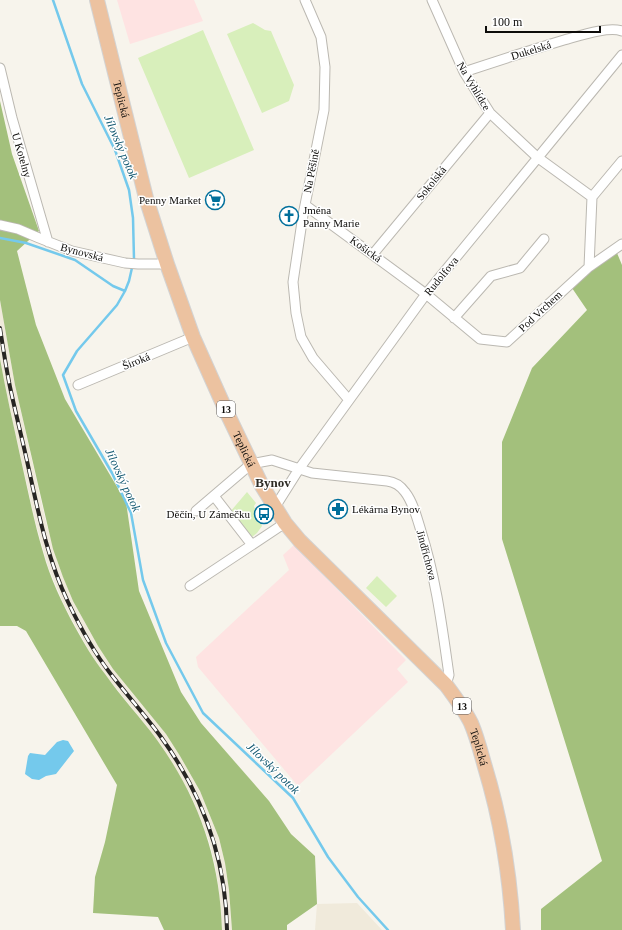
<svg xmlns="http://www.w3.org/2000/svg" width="622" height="930" viewBox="0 0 622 930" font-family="'Times New Roman',serif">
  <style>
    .commercial { fill: #fee3e2 }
    .built { fill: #f0eadb }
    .green { fill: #d8efbb }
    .forest { fill: #a3c07c }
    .water { fill: #74c9ec }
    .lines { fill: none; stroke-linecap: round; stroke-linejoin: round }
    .stream { stroke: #74c9ec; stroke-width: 2.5 }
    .minor-casing { stroke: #bbb8b1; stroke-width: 11 }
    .primary-casing { stroke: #d3d3d3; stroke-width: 16 }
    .minor { stroke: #fff; stroke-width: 9 }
    .primary { stroke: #ecc2a0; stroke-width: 14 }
    .rail-casing { stroke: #272523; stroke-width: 4 }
    .rail { stroke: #fff; stroke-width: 2.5; stroke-dasharray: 8; stroke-linecap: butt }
    .labels { text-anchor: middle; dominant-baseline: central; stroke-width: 3; stroke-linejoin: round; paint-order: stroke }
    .shield { fill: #fff; stroke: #565554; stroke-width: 1 }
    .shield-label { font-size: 10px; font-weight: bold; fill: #0d0c0a }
    .street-label { font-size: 11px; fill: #0d0c0a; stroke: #fff }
    .poi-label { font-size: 11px; fill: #0d0c0a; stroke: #fff; text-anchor: end }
    .water-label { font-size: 12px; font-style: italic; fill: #125870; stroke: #fff }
    .quarter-label { font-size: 13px; font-weight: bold; fill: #2e2c26; stroke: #fff }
  </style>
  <rect width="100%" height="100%" fill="#f7f4ec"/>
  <path class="commercial" d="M 117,0 L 194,0 L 203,21 L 130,44 Z
    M 294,545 L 406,660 L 397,669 L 408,682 L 298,786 L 198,667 L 196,657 L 289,570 L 283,555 Z"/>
  <path class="built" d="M 0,300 L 15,385 L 45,518 L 58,564 L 73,601 L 98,646 L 113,669 L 166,734 L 180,756 L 200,791 L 219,838 L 225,863 L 229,890 L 232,930 L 222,930 L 219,891 L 215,865 L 209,841 L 191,795 L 141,719 L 105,675 L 89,651 L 64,605 L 48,567 L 35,521 L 5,387 L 0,359 Z
    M 357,903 L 382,930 L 315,930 L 317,904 Z"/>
  <path class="green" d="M 253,23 L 265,30 L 271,31 L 294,85 L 289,101 L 262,113 L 227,34 Z
    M 203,30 L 254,150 L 189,178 L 138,58 Z
    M 247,492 L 256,503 L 254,506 L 255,509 L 260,508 L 262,515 L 259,518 L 262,526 L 257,533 L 252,537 L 230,512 Z
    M 377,576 L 397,596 L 386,607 L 366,588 Z"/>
  <path class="forest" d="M 0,101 L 12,154 L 39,231 L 17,251 L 36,325 L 65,399 L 126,502 L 139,591 L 181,692 L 201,723 L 269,801 L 291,834 L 315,856 L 317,904 L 287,925 L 287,930 L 232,930 L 229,890 L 225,863 L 219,838 L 200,791 L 180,756 L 166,734 L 113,669 L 98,646 L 73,601 L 63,577 L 53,549 L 15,385 L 0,300 Z
    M 617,253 L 622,265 L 622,930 L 541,930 L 541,909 L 602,861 L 502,539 L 502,442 L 532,368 L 587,310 L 572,288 L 588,273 Z
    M 0,359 C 6,393 14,427 21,460 C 28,491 34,522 43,552 C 50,578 62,603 75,627 C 84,643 93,659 105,674 C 121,697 141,718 157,740 C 199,798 220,859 222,930 L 164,930 L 158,917 L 93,913 L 95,877 L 105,842 L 117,785 L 26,631 L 17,626 L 0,626 Z"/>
  <path class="water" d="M 63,740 L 68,741 L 74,751 L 56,774 L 46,776 L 39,780 L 32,779 L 25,774 L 28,756 L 30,753 L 45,755 L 57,742 Z"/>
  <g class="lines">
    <path class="stream" d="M 53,0 L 82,84 L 115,150 L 129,190 L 133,218 L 134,259 L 129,281 L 125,291 L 117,305 L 77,351 L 63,375 L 76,411 L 112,473 L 131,513 L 143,580 L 166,643 L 203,713 L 293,798 L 328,857 L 358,897 L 388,930
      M 0,238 L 26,243 L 75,260 L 113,286 L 125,291"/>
    <g class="minor-casing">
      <path id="minor" d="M 305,0 L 321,37 L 325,67 L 324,110 L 303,215 L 293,282 L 296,313 L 301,337 L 313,358 L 349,400
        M 432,0 L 464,72 L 490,113 L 537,157 L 592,197
        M 0,68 L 12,118 L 48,242
        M 464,72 C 497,61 531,50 564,40 C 579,36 608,26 622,31
        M 305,205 L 426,294 L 480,339 L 507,342 L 589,267 L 622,244
        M 0,225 L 18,229 L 39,238 L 72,251 L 125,263 L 138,264 L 167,264
        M 373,254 L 490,113
        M 589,267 L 592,197 L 622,161
        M 454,318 L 491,276 L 520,268 L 544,239
        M 78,385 L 193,337
        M 214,496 L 252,545
        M 275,507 L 299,469 L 426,294 L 622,55
        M 196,511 L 251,464 L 272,460 L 312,473 L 387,481 C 395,482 400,485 405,492 C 413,502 417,518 421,531 C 436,578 442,626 449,675 L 446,685
        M 190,586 L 285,523"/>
    </g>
    <g class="primary-casing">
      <g id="primary">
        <path id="s1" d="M 97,0 L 146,198 L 167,264 L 193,337 L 227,413 L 262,486 L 285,523 L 300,541 L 446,685 C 455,697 464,709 471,723 C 477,737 481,753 485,767 C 501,820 510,875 513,930"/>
      </g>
    </g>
    <use href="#minor" class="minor"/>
    <use href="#primary" class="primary"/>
    <g class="rail-casing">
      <path id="rail" d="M 0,328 C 3,348 6,367 10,387 C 16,415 23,442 29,470 C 39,516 48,560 68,602 C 80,627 93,651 110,673 C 127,695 145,715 161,737 C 203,795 226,858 227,930"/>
    </g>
    <use href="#rail" class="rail"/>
  </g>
  <defs>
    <g id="supermarket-ring" transform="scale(1)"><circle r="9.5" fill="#fff" stroke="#006f9b" stroke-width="1.5"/><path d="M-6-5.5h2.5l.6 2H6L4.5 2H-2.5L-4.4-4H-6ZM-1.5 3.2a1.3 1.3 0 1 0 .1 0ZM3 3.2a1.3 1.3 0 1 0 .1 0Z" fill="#006f9b"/></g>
    <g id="church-ring" transform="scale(1)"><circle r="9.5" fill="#fff" stroke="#006f9b" stroke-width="1.5"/><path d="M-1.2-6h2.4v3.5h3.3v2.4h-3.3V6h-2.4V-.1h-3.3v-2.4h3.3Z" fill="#006f9b"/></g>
    <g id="pharmacy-ring" transform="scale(1)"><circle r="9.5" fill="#fff" stroke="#006f9b" stroke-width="1.5"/><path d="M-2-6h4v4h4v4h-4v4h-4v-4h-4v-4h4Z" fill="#006f9b"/></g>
    <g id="bus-ring" transform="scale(1)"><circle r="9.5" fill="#fff" stroke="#006f9b" stroke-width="1.5"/><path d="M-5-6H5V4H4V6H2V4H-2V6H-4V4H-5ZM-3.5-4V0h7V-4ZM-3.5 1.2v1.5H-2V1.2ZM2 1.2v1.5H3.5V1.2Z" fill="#006f9b"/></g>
  </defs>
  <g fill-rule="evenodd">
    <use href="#supermarket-ring" x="215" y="200"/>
    <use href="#church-ring" x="289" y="216"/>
    <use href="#pharmacy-ring" x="338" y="509"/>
    <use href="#bus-ring" x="264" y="514"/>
  </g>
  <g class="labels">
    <g class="shield">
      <rect x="217" y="401" width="18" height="16" rx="3"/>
      <rect x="453" y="698" width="18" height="16" rx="3"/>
    </g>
    <g class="shield-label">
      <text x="226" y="409">13</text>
      <text x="462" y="706">13</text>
    </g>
    <g class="street-label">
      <text transform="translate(531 50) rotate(-17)">Dukelská</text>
      <text transform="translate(474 86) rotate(59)">Na Vyhlídce</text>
      <text stroke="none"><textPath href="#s1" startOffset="102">Teplická</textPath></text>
      <text transform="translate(22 155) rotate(74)">U Kotelny</text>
      <text transform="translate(311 171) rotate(-79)">Na Pěšině</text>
      <text transform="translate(431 183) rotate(-51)">Sokolská</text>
      <text transform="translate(366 249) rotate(36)">Košická</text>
      <text transform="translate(82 252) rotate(15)">Bynovská</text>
      <text transform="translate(441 276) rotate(-51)">Rudolfova</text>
      <text transform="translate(540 311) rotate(-43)">Pod Vrchem</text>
      <text transform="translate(136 361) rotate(-22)">Široká</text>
      <text stroke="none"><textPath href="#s1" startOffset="474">Teplická</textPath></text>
      <text transform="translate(427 555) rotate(75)">Jindřichova</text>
      <text stroke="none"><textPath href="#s1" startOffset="858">Teplická</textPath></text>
    </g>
    <g class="poi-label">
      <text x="201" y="200">Penny Market</text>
      <text x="303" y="210" text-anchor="start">Jména<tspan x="303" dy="13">Panny Marie</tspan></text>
      <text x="352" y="509" text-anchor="start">Lékárna Bynov</text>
      <text x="250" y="514">Děčín, U Zámečku</text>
    </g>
    <g class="water-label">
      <text transform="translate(121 147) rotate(67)">Jílovský potok</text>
      <text transform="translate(123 480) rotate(65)">Jílovský potok</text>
      <text transform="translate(273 768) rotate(44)">Jílovský potok</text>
    </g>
    <g class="quarter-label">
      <text x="273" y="482">Bynov</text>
    </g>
  </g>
  <path d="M486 26v6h114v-6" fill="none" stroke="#0d0c0a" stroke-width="2"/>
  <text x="492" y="26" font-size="12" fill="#0d0c0a" stroke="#ffffff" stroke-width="3" paint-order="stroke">100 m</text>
</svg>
